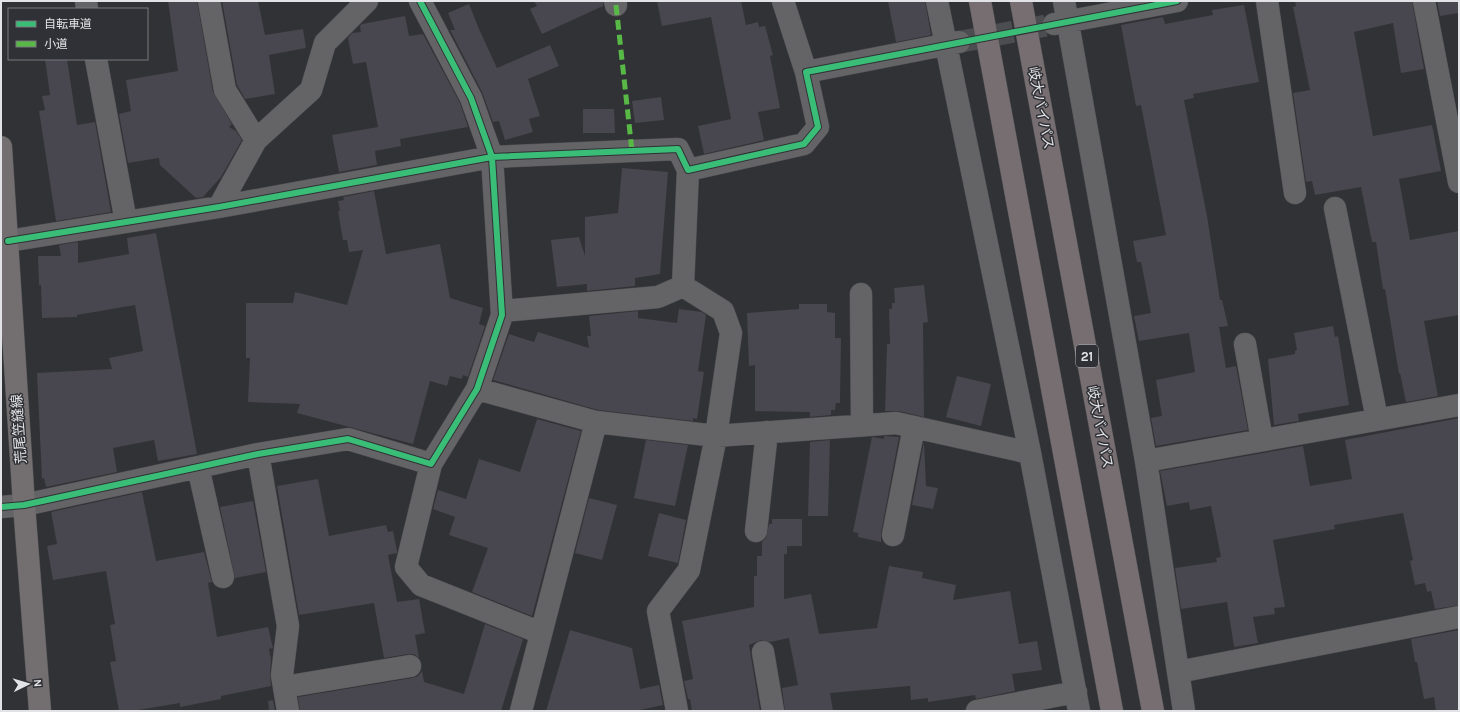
<svg xmlns="http://www.w3.org/2000/svg" width="1460" height="712" viewBox="0 0 1460 712" font-family="Karla,'Noto Sans JP',sans-serif">
  <style>
    .building { fill: #48464e }
    .lines { fill: none; stroke-linecap: round; stroke-linejoin: round }
    .minor-tunnel { stroke: #4c4d50; stroke-width: 22; stroke-dasharray: 22 11; stroke-linecap: butt }
    .minor-casing { stroke: #4e4f51; stroke-width: 23 }
    .major-casing { stroke: #4e4f51; stroke-width: 23 }
    .highway-casing { stroke: #4e4f51; stroke-width: 23 }
    .minor { stroke: #646467; stroke-width: 22 }
    .major { stroke: #736e70; stroke-width: 22 }
    .highway { stroke: #776e72; stroke-width: 22 }
    .quiet { stroke: #58b947; stroke-width: 5; stroke-dasharray: 10 5; stroke-linecap: butt }
    .cycleway-casing { stroke: #303136; stroke-width: 8 }
    .cycleway { stroke: #3abd76; stroke-width: 6 }
    .labels { text-anchor: middle; dominant-baseline: central; stroke-width: 3; stroke-linejoin: round; paint-order: stroke }
    .shield { fill: #303136; stroke: #adaeb1; stroke-width: 1 }
    .shield-label { font-size: 13px; font-weight: bold; fill: #e2e3e6 }
    .street-label { font-size: 14px; fill: #e2e3e6; stroke: #303136 }
  </style>
  <rect width="100%" height="100%" fill="#313235"/>
  <path class="building" d="M 168,1 L 197,1 L 213,92 L 232,124 L 229,127 L 236,131 L 242,140 L 221,177 L 203,197 L 196,198 L 160,165 L 159,158 L 128,163 L 119,114 L 131,111 L 126,80 L 178,71 Z
    M 222,1 L 258,1 L 265,35 L 303,29 L 306,48 L 269,55 L 275,94 L 245,99 L 237,85 Z
    M 534,1 L 603,1 L 603,6 L 542,34 L 530,9 L 537,6 Z
    M 657,1 L 741,1 L 746,25 L 758,22 L 759,27 L 765,26 L 773,55 L 770,56 L 780,108 L 758,112 L 764,140 L 704,154 L 698,126 L 731,119 L 711,17 L 662,26 Z
    M 888,1 L 925,1 L 931,35 L 896,42 Z
    M 1295,1 L 1412,1 L 1424,69 L 1401,73 L 1393,23 L 1354,32 L 1373,136 L 1432,125 L 1441,171 L 1399,179 L 1410,240 L 1459,231 L 1459,315 L 1424,321 L 1438,396 L 1406,402 L 1400,373 L 1399,374 L 1385,289 L 1383,289 L 1376,242 L 1372,242 L 1361,187 L 1315,195 L 1312,181 L 1306,182 L 1293,93 L 1310,90 L 1293,7 L 1296,6 Z
    M 1437,1 L 1459,1 L 1459,13 L 1440,16 Z
    M 469,4 L 479,29 L 497,68 L 550,45 L 559,66 L 528,79 L 540,116 L 529,119 L 533,132 L 505,140 L 499,121 L 493,122 L 482,92 L 450,30 L 455,30 L 448,13 Z
    M 1244,5 L 1259,82 L 1193,94 L 1194,98 L 1184,100 L 1207,216 L 1220,300 L 1222,300 L 1228,326 L 1219,327 L 1226,368 L 1236,366 L 1248,430 L 1156,446 L 1151,418 L 1162,416 L 1156,380 L 1195,372 L 1189,333 L 1139,341 L 1134,316 L 1151,313 L 1141,262 L 1137,262 L 1133,241 L 1166,235 L 1141,105 L 1136,106 L 1121,25 L 1163,17 L 1165,24 L 1213,15 L 1212,10 Z
    M 405,16 L 409,36 L 423,34 L 460,103 L 468,127 L 400,139 L 401,146 L 375,151 L 377,165 L 339,172 L 332,135 L 378,127 L 366,62 L 353,64 L 348,38 L 352,33 L 361,32 L 360,26 L 362,24 Z
    M 45,59 L 67,59 L 77,125 L 95,122 L 111,212 L 56,221 L 39,111 L 45,110 L 42,96 L 50,95 Z
    M 661,97 L 664,120 L 635,123 L 632,101 Z
    M 583,109 L 614,109 L 615,133 L 583,133 Z
    M 622,168 L 668,172 L 660,274 L 635,278 L 635,286 L 587,291 L 587,284 L 557,287 L 551,240 L 579,237 L 585,256 L 585,217 L 618,213 Z
    M 374,191 L 386,254 L 440,244 L 450,298 L 483,308 L 479,324 L 485,326 L 468,377 L 463,375 L 462,379 L 450,376 L 447,386 L 430,381 L 413,444 L 297,413 L 300,404 L 248,402 L 250,358 L 246,358 L 246,303 L 293,303 L 295,292 L 347,305 L 363,250 L 349,252 L 347,240 L 343,240 L 338,211 L 340,211 L 338,201 L 344,200 L 343,197 Z
    M 156,233 L 197,454 L 158,461 L 154,440 L 113,448 L 117,472 L 46,487 L 44,478 L 42,479 L 37,373 L 112,369 L 109,358 L 143,351 L 135,305 L 77,315 L 77,317 L 42,318 L 41,285 L 39,285 L 38,256 L 61,256 L 59,245 L 78,242 L 78,263 L 129,254 L 127,238 Z
    M 924,285 L 928,322 L 923,323 L 924,417 L 899,411 L 885,411 L 887,344 L 890,344 L 889,309 L 892,309 L 892,303 L 895,303 L 894,288 Z
    M 799,304 L 827,304 L 827,312 L 835,313 L 835,338 L 841,338 L 840,403 L 836,403 L 835,410 L 831,410 L 831,415 L 810,417 L 810,412 L 755,411 L 755,365 L 749,366 L 747,313 L 799,309 Z
    M 679,309 L 702,312 L 706,315 L 698,371 L 704,372 L 697,419 L 693,418 L 693,421 L 598,410 L 493,380 L 509,334 L 534,342 L 538,332 L 589,348 L 587,336 L 591,336 L 589,316 L 638,311 L 638,318 L 677,323 Z
    M 1333,326 L 1335,337 L 1338,336 L 1349,405 L 1298,414 L 1299,421 L 1274,425 L 1268,359 L 1295,354 L 1295,351 L 1297,350 L 1294,333 Z
    M 957,376 L 991,384 L 981,426 L 946,417 Z
    M 1459,418 L 1459,605 L 1435,609 L 1431,591 L 1427,592 L 1425,583 L 1415,585 L 1410,561 L 1413,560 L 1403,513 L 1334,525 L 1335,529 L 1273,540 L 1285,607 L 1274,608 L 1275,614 L 1253,617 L 1258,643 L 1234,647 L 1227,602 L 1181,609 L 1175,568 L 1217,562 L 1216,558 L 1221,557 L 1211,506 L 1190,510 L 1189,502 L 1167,506 L 1160,471 L 1303,446 L 1310,486 L 1352,479 L 1345,440 Z
    M 537,419 L 581,431 L 532,616 L 472,592 L 488,548 L 449,535 L 455,517 L 433,509 L 438,490 L 466,499 L 479,459 L 520,472 Z
    M 884,436 L 899,437 L 881,533 L 881,542 L 858,537 L 858,533 L 853,532 L 872,437 L 884,439 Z
    M 646,440 L 688,445 L 675,506 L 634,498 Z
    M 830,440 L 828,516 L 808,516 L 810,442 Z
    M 924,442 L 926,486 L 938,488 L 933,509 L 912,505 Z
    M 318,479 L 329,536 L 386,525 L 388,532 L 393,531 L 397,551 L 397,553 L 388,555 L 397,602 L 419,599 L 425,633 L 415,635 L 419,658 L 414,654 L 408,654 L 384,658 L 374,603 L 299,615 L 277,486 Z
    M 142,492 L 156,561 L 204,552 L 212,582 L 208,583 L 217,637 L 268,627 L 273,648 L 269,649 L 271,659 L 270,674 L 271,686 L 221,696 L 221,699 L 180,707 L 180,703 L 132,711 L 119,711 L 110,662 L 116,661 L 110,625 L 115,624 L 106,571 L 53,580 L 47,546 L 57,544 L 51,512 Z
    M 589,498 L 617,505 L 602,560 L 575,553 Z
    M 253,501 L 266,572 L 235,578 L 220,507 Z
    M 659,513 L 686,520 L 678,563 L 648,556 Z
    M 772,519 L 802,519 L 802,546 L 787,546 L 787,554 L 784,554 L 784,599 L 811,594 L 819,634 L 877,628 L 889,566 L 923,572 L 922,578 L 956,585 L 953,600 L 1010,591 L 1019,644 L 1037,641 L 1042,670 L 1012,674 L 1015,691 L 976,699 L 975,695 L 928,702 L 928,698 L 911,700 L 910,686 L 830,693 L 833,711 L 785,711 L 782,688 L 798,685 L 789,638 L 770,642 L 761,640 L 749,645 L 760,711 L 692,711 L 690,699 L 688,699 L 684,681 L 693,679 L 682,621 L 754,607 L 754,576 L 757,576 L 757,556 L 762,556 L 762,542 L 766,538 L 769,524 L 772,524 Z
    M 485,624 L 523,639 L 501,711 L 300,711 L 298,697 L 412,678 L 418,676 L 422,671 L 424,682 L 464,694 Z
    M 570,630 L 632,648 L 640,689 L 659,685 L 663,705 L 635,711 L 546,711 Z
    M 1459,630 L 1459,711 L 1436,711 L 1434,697 L 1424,699 L 1417,662 L 1415,662 L 1411,639 Z
    M 273,700 L 275,711 L 269,711 L 268,701 Z"/>
  <g class="lines">
    <path class="minor-tunnel" d="M 959,42 L 1054,24"/>
    <g class="minor-casing">
      <path id="minor" d="M 86,1 L 87,9
        M 209,1 L 225,90 L 256,140 L 219,207
        M 615,1 L 616,5
        M 783,1 L 806,72
        M 937,1 L 1030,453
        M 1064,1 L 1146,461 L 1184,711
        M 1267,1 L 1295,193
        M 1424,1 L 1459,182
        M 1054,24 L 1177,1
        M 96,59 L 126,222
        M 256,140 L 311,90 L 325,43 L 367,1
        M 1335,208 L 1377,419
        M 8,241 L 219,207 L 492,157 L 678,149 L 688,170 L 804,144 L 818,127 L 806,72 L 959,42
        M 861,294 L 862,425
        M 502,311 L 658,297 L 683,286
        M 1245,344 L 1262,440
        M 477,389 L 596,422 L 716,436 L 896,423 L 1030,453 L 1079,711
        M 258,454 L 288,626 L 282,675 L 288,711
        M 1146,461 L 1459,405
        M 431,464 L 406,567 L 421,585 L 541,633
        M 198,467 L 223,577
        M 1,507 L 24,505 L 258,454 L 348,439 L 431,464 L 477,389 L 502,315 L 492,157 L 471,98 L 420,1
        M 756,531 L 767,432
        M 893,535 L 914,427
        M 763,652 L 773,711
        M 1178,672 L 1459,617
        M 284,687 L 410,666
        M 521,711 L 596,422
        M 677,711 L 658,611 L 689,570 L 716,436 L 731,333 L 723,311 L 683,286 L 688,170
        M 977,711 L 1076,692"/>
    </g>
    <g class="major-casing">
      <path id="major" d="M 1,147 L 24,505 L 40,711"/>
    </g>
    <g class="highway-casing">
      <path id="highway" d="M 980,1 L 1112,711
        M 1021,1 L 1153,711"/>
    </g>
    <use href="#minor" class="minor"/>
    <use href="#major" class="major"/>
    <use href="#highway" class="highway"/>
    <path class="quiet" d="M 616,5 L 632,151"/>
    <g class="cycleway-casing">
      <path id="cycleway" d="M 8,241 L 219,207 L 492,157 L 678,149 L 688,170 L 804,144 L 818,127 L 806,72 L 1177,1
        M 1,507 L 24,505 L 258,454 L 348,439 L 431,464 L 477,389 L 502,315 L 492,157 L 471,98 L 420,1"/>
    </g>
    <use href="#cycleway" class="cycleway"/>
  </g>
  <g class="labels">
    <rect class="shield" x="1076" y="345" width="22" height="22" rx="3"/>
    <g class="shield-label">
      <text x="1087" y="356">21</text>
    </g>
    <g class="street-label">
      <text transform="translate(1041 108) rotate(79)">岐大バイパス</text>
      <text transform="translate(1100 427) rotate(79)">岐大バイパス</text>
      <text transform="translate(19 429) rotate(-94)">荒尾笠縫線</text>
    </g>
  </g>
  <rect width="1460" height="712" fill="none" stroke="#e2e3e6" stroke-width="4"/>
  <rect x="8" y="8" width="140" height="52" fill="#303136" stroke="#77787c"/>
  <rect x="16" y="21" width="20" height="6" fill="#3abd76" stroke="#77787c"/>
  <text x="44" y="28" font-size="12" fill="#e2e3e6">自転車道</text>
  <rect x="16" y="41" width="20" height="6" fill="#58b947" stroke="#77787c"/>
  <text x="44" y="48" font-size="12" fill="#e2e3e6">小道</text>
  <g transform="translate(28 684) rotate(85)" stroke="#303136" stroke-width="3" paint-order="stroke">
  <path d="M0-3L7 15L0 10L-7 15Z" fill="#e2e3e6"/>
  <text y="-6" font-size="11" font-weight="bold" text-anchor="middle" fill="#e2e3e6">N</text>
  </g>
</svg>
